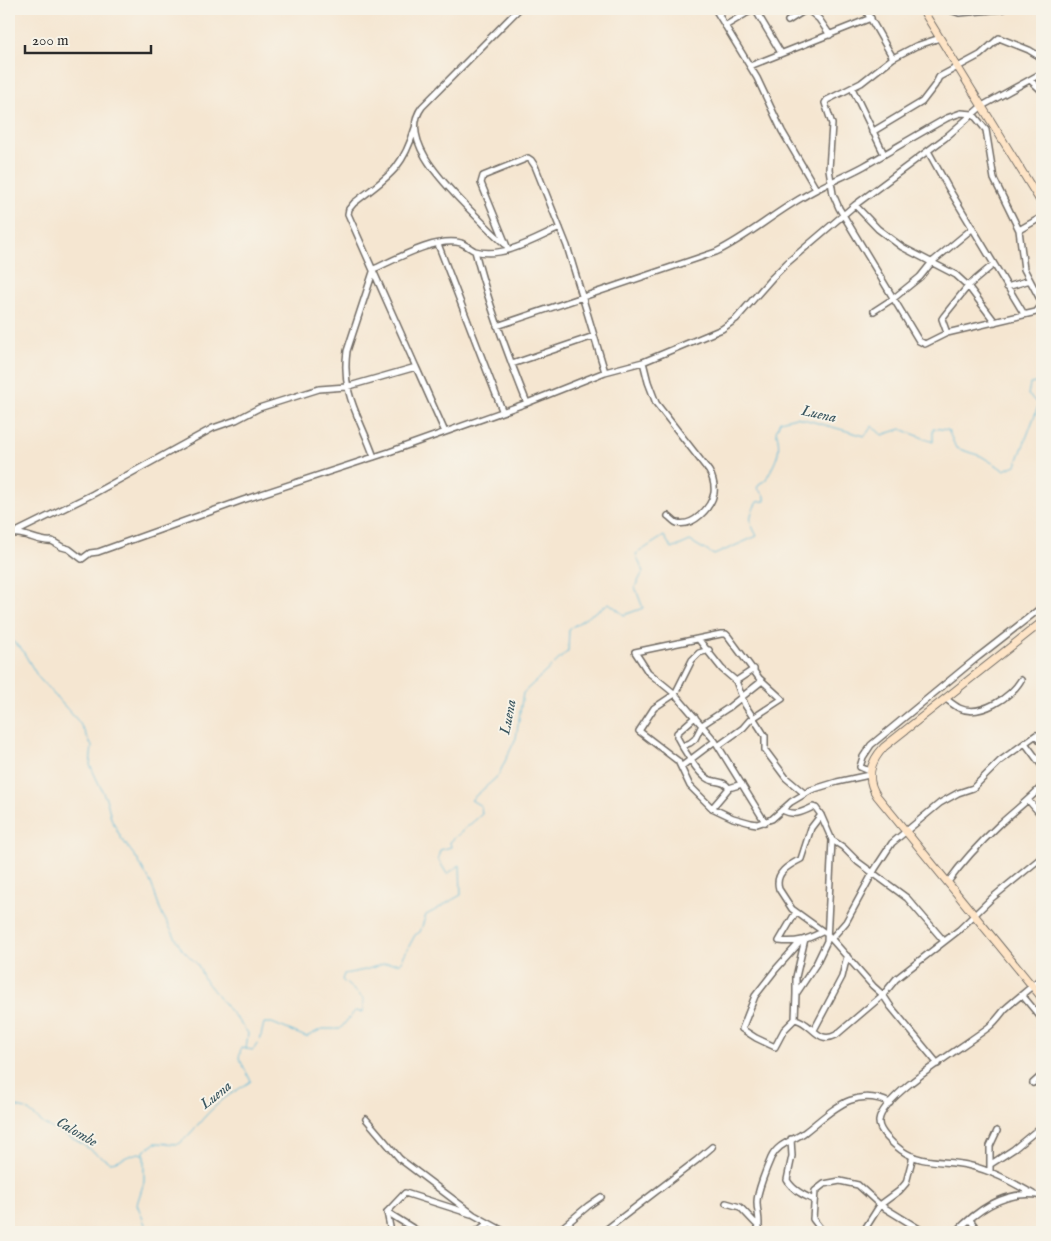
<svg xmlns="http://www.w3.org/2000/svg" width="1051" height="1241" viewBox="0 0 1051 1241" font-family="'IM FELL English',serif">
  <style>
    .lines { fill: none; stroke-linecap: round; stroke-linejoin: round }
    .stream { stroke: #5bb8d9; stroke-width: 1 }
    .minor-casing { stroke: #726c65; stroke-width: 8 }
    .secondary-casing { stroke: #726c65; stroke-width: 9 }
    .minor { stroke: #fff; stroke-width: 5 }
    .secondary { stroke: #fee4c6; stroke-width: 7 }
    .labels { text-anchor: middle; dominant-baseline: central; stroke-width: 4; stroke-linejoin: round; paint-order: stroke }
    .water-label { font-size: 15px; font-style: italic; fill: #39555f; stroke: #f7f3e8 }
  </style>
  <rect width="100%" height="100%" fill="#f7f3e8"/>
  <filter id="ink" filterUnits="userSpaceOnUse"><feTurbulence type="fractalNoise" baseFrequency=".02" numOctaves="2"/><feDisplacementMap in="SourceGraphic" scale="10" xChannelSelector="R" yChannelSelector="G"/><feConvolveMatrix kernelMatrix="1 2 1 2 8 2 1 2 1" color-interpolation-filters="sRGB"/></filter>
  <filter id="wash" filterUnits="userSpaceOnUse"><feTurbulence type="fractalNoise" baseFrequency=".0096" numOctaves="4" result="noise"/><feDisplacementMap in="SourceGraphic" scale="20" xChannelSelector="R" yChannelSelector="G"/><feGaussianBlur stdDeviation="1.12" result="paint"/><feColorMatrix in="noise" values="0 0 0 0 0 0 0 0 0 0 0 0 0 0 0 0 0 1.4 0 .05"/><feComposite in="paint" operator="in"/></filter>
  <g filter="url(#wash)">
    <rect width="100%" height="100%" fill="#f5e6d1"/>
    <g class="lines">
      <path class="stream" d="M 9,639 L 21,648 L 38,677 L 79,722 L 92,746 L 90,765 L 107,801 L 111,818 L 121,838 L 137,859 L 151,883 L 162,914 L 182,949 L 198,965 L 204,979 L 248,1033 L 246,1049
        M 9,1096 L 11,1102 L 17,1107 L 26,1109 L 45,1125 L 79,1142 L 109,1162 C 120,1162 129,1154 140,1153 L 144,1156
        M 148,1232 L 137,1204 L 144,1182 L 144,1151 L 155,1143 L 179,1144 C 193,1133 203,1116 218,1104 C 227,1095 240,1089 251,1081 L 239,1058 L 241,1048 L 253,1050 L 260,1040 L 264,1023 L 272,1023 L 306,1037 L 322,1029 L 340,1029 L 355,1011 L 363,1012 L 364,999 L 342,980 L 344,974 L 365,970 L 386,963 L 400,963 L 415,935 L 420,932 L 426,915 C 439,909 449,901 461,895 L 460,865 L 447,874 L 438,859 L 440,850 L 451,847 L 450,842 L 482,814 L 481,806 L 471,800 L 498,776 L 516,738 L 523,693 L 568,651 L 569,629 L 609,603 L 624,615 L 643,608 L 635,587 L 643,572 L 636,554 L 664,536 L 672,549 L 690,541 L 714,555 L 757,536 C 749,521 748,518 757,502 L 765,501 L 765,496 L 757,488 L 760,483 L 765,481 C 775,462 783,452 776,431 L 780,421 L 796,417 L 865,436 L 872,426 L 882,435 L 901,429 L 933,442 L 933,428 L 948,430 L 956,448 L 981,456 L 1004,470 L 1016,465 L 1039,404 L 1028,395 L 1030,384 L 1042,382"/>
    </g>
  </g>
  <g filter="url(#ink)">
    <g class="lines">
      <g class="minor-casing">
        <path id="minor" d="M 715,9 L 757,78 L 782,131 L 816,189
          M 740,9 L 745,14 L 753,10 L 756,11 L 781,53
          M 807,9 L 819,19 L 830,35
          M 865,9 L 893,58 L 916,46 L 940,38
          M 947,9 L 959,13 L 1003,9
          M 719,14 L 724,9
          M 788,21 L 807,9
          M 725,26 L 745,14
          M 750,66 L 871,18
          M 1030,80 L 1042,91
          M 852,88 L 884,154
          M 415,128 C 402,171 387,177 354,203 L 349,209 L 348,214 L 416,367
          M 872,132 L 922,102 L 935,85 L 939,77 L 980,55 L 999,38 L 1029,50 L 1042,58
          M 928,151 L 949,189 L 1024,314
          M 855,205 L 878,229 L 902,247 L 956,275 L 968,286 L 995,322
          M 1019,230 L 1042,217
          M 438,244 L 502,410
          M 505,244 C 491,232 479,219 466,206 C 446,185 398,139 422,107 L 519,9
          M 508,249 L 481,183 L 483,176 L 528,158 L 531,160 L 535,166 L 567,246 L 605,372
          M 475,251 C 503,259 535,239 560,228
          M 1007,287 L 1030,280
          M 874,311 L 894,298 L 920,277 L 932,262 L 973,228
          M 497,326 L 716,252 C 747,237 773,214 803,197 C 822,185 844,177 864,166 C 892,150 920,133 947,118 L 961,113 L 973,114 L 986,130 L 994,179 L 1019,230 L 1024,269 L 1041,301 L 1041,306 L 1036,312 L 947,333 L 925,344 L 919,341 L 839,208 L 833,194 L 829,169 L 832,124 L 825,103 L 827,100 L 861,83 L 893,58
          M 947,333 L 942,319 L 944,316 L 968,286 L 994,264
          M 643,362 L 648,382 L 656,403 L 709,471 C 713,478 715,485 714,493 C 711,508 693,527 677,523 C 674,522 671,518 668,516
          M 512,364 L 594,336
          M 374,457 C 360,417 341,395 347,351 L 374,269 C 396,259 437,236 461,243 C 466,245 471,249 475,251 C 488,303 507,353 527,403
          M 14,533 L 93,494 L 213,428 L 236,420 L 259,408 L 319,389 L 346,387 L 416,367 L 445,432
          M 9,535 C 23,530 38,543 52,541 L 62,547 L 69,549 L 82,559 L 90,553 L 98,552 L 243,500 L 389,452 L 527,403 L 605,372 L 643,362 L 722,329 L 736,319 L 772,278 L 787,263 L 855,205 L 945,138 L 982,106 L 1042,73
          M 699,640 L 722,669 L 736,681 L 745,705 L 765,736 L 765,750 L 786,778 L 805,794
          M 709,650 L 699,653 L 692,660 L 675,694 L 654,708 L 639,731 L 678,761 L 690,786 L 712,808 L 733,818 L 751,823 L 757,824 L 772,819 L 791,802 L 811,790 L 837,782 L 869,775
          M 736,681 L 754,669
          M 946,699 C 950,702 955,706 959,708 C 980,718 1011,697 1021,680
          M 695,717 L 677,733 L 677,737 C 682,747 698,774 708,779 C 715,783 724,780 729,788 L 742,784
          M 1025,743 L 1042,766
          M 682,746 L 690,743 L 695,739 L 702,725 L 728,708 L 762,681
          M 718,746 L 743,728 L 750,720 L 782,699 L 759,678 L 728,636 L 726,634 L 721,634 L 635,652 L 648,672 L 675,694 L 715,741 L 765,822
          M 682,766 L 715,741
          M 869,771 L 860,767 L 863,757 L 871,745 L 978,657 L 1042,607
          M 1029,801 L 1042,816
          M 712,808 L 729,788
          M 782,810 C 794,816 801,813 813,807 L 816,808 L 821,815 L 832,840 L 843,847 L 858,862 L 907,898 L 944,941
          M 821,815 L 811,828 L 801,859 C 789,865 774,873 779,889 L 792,909 L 828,935 L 873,986 L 883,995 L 891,1007 L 938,1064
          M 948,882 C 963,861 981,842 999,825 C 1014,811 1029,800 1042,786
          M 796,912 L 779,941 C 797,943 806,940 822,932
          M 805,939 L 796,977 L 796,994 L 816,964 L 827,941 L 832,840
          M 831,939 L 846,922 L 875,869 L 892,843 L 940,803 L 958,793 L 973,788 L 1000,761 L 1036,735 L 1042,743
          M 796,994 L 795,1019 L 784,1030 L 775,1047 L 756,1038 L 742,1029 L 755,996 L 776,969 L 801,941
          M 1022,995 L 1042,1019
          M 795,1019 C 812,1022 817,1045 836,1035 L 883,995 L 896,979 L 959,930 L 992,898 L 1042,857
          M 814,1030 L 842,977 L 847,956
          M 1033,1083 L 1042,1075
          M 366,1119 L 400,1159 L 474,1215 L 505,1232
          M 791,1139 L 792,1156 L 787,1180 C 793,1190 803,1195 814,1200
          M 991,1164 L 1014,1149 L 1042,1126
          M 990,1172 L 990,1146 L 997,1131
          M 1033,1194 C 1012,1182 991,1170 967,1165 C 944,1160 922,1165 901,1150 C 894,1145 878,1131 879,1121 C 882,1094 967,1045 990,1026 C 996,1021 1000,1015 1005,1009 C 1017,998 1031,988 1042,977
          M 726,1203 L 740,1207 L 759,1227
          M 387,1212 L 405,1193 L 471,1214
          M 387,1212 L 419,1232
          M 387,1212 L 391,1232
          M 970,1220 L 976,1228 L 977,1232
          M 486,1225 L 488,1232
          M 476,1232 L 488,1223
          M 557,1232 L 588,1206 L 601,1197
          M 603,1232 L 697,1160 L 712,1147
          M 758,1232 C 761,1221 757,1213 757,1202 C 757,1192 767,1167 771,1158 C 778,1143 793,1141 805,1132 C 831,1112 854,1085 890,1103
          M 823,1232 L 813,1219 L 815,1191 L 824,1184 L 840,1181 L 858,1185 L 880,1205 L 924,1232
          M 863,1232 L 880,1205 L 899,1191 L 906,1183 L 913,1156
          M 956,1232 C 978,1209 1008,1189 1042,1196"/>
      </g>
      <g class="secondary-casing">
        <path id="secondary" d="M 922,9 L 1042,204
          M 1042,622 L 884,747 C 870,762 865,778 877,796 L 1042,998"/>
      </g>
      <use href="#minor" class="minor"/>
      <use href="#secondary" class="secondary"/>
    </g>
  </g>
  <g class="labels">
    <g class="water-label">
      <text transform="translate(819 414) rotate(13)">Luena</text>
      <text transform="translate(508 717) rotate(-79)">Luena</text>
      <text transform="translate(216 1095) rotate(-39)">Luena</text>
      <text transform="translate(77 1132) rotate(30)">Calombe</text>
    </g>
  </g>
  <rect width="1051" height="1241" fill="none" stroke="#f7f3e8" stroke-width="30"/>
  <path d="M25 45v8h126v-8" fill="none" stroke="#2b2b2b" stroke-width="2.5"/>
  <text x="32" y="45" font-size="15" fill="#2b2b2b" stroke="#f7f3e8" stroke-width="4" paint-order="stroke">200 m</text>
</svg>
